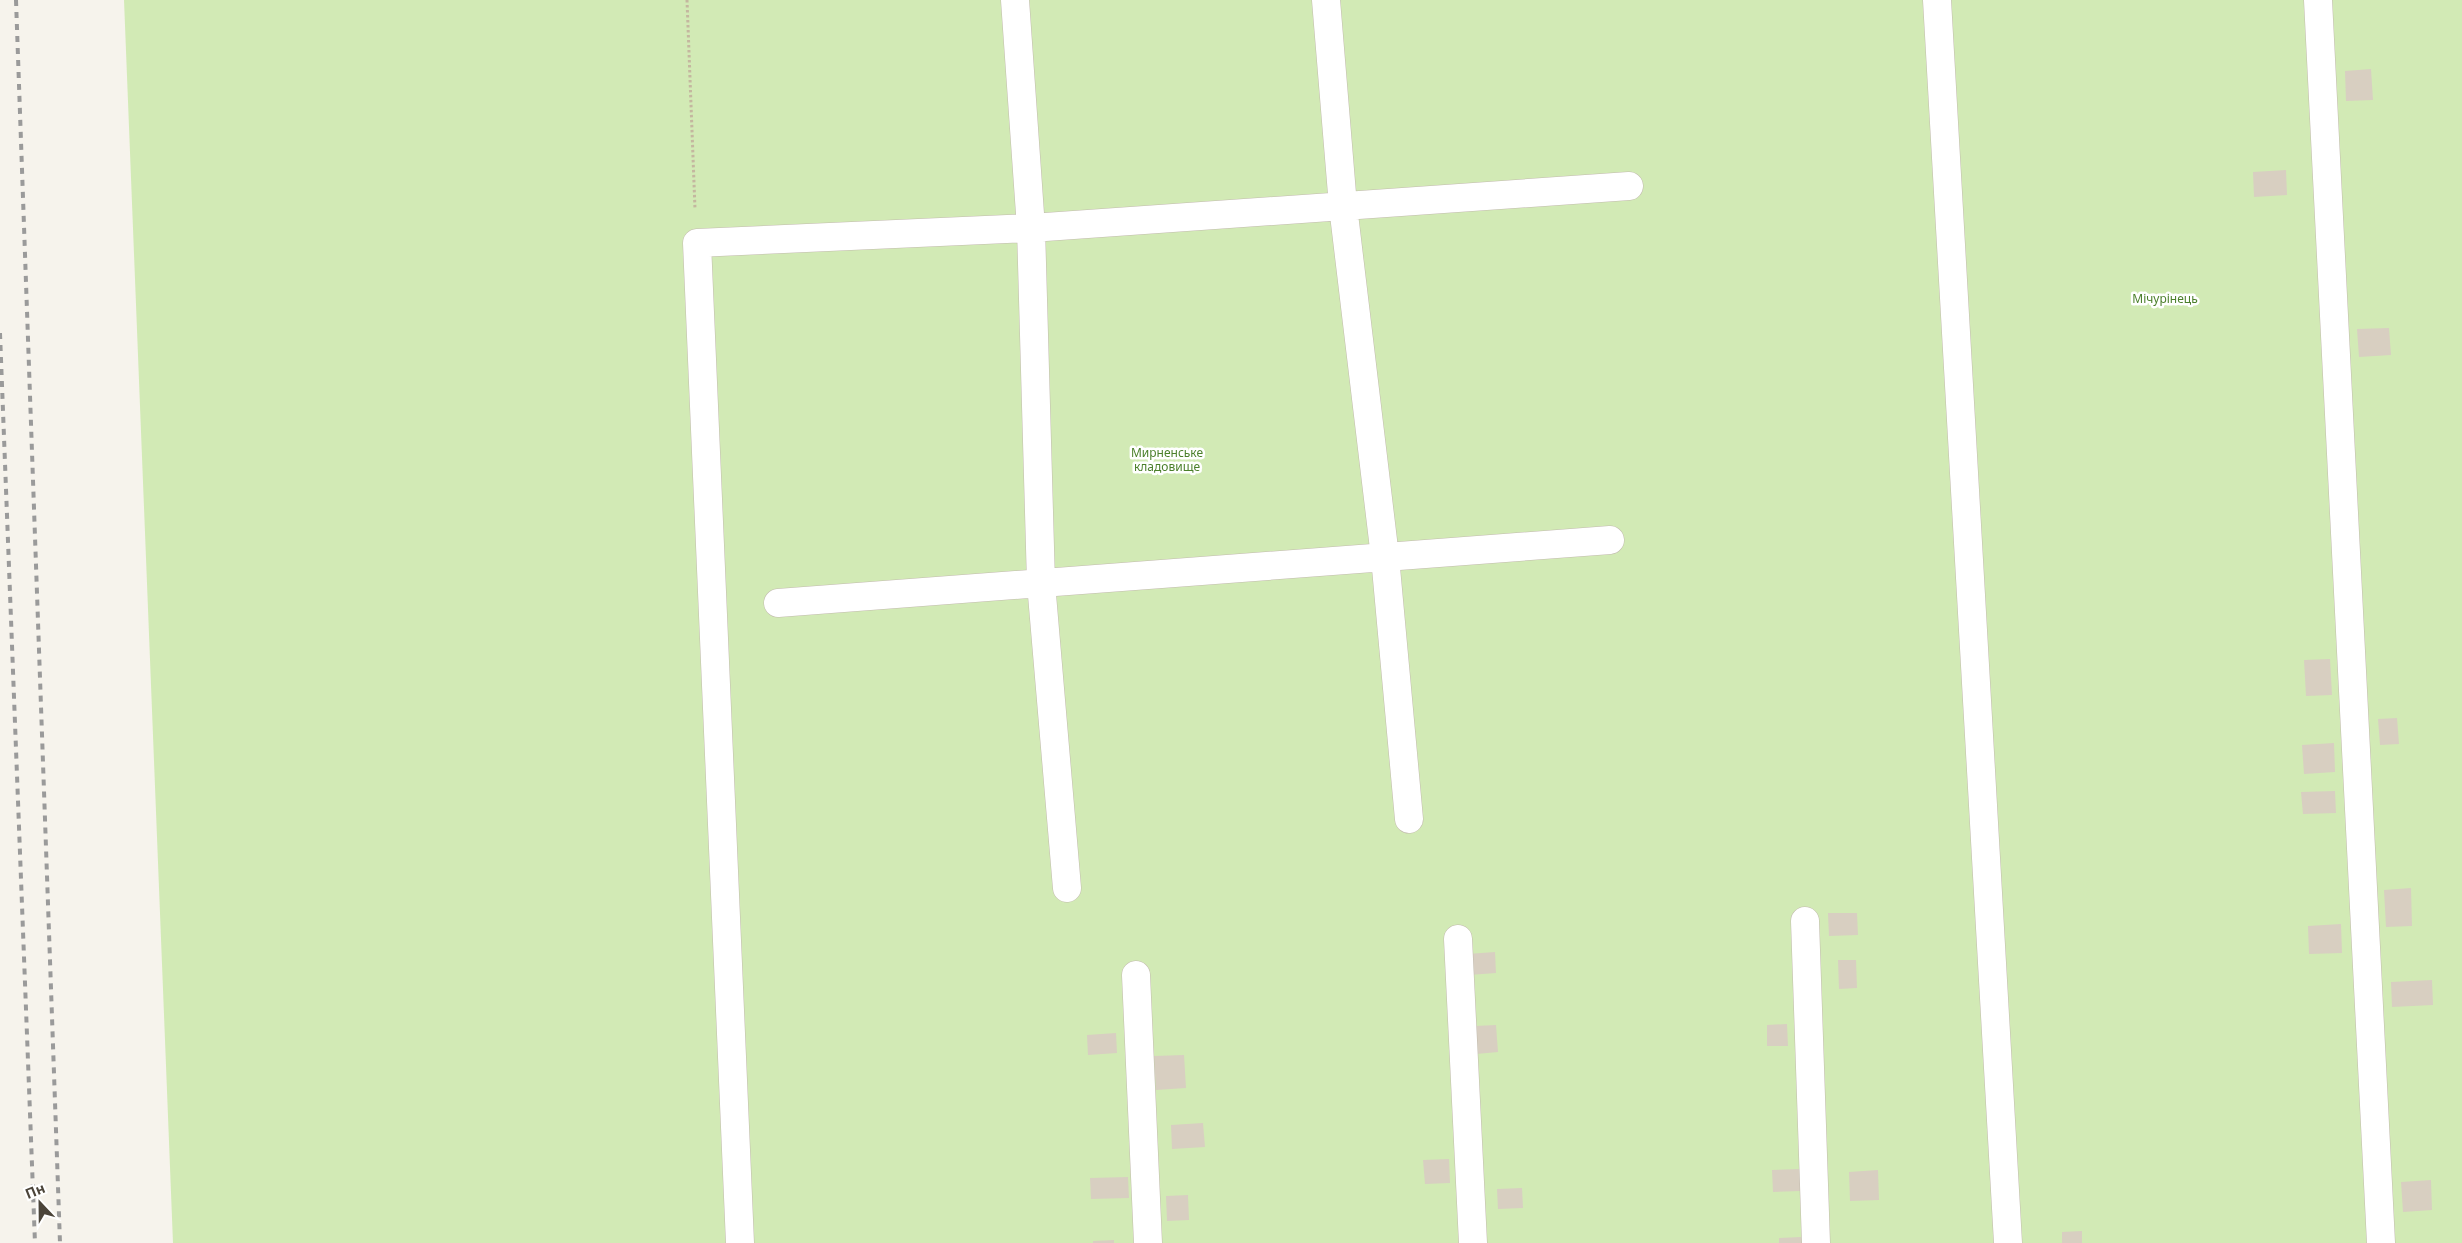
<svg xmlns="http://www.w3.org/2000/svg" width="2462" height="1243" viewBox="0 0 2462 1243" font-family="'Noto Sans',sans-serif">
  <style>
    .green { fill: #d2eab5 }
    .building { fill: #d8cfc1 }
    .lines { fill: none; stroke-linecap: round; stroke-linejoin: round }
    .minor-casing { stroke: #c2bbae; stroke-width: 29 }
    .path { stroke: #c4b79f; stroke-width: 3; stroke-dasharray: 2.5 2.5; stroke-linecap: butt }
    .minor { stroke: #fff; stroke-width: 28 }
    .rail { stroke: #9a9a9a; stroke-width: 4; stroke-dasharray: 6 6; stroke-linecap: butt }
    .labels { text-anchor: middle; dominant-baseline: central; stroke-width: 5; stroke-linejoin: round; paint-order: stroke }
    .park-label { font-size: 12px; fill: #4a7f2a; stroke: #fff }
  </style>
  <rect width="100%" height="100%" fill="#f6f3ec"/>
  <path class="green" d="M 124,0 L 2462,0 L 2462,1243 L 173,1243 Z"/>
  <path class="building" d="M 2371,69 L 2373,100 L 2346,101 L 2345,71 Z
    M 2286,170 L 2287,195 L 2254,197 L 2253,172 Z
    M 2389,328 L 2391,355 L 2359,357 L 2357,329 Z
    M 2330,659 L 2332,695 L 2306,696 L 2304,660 Z
    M 2397,718 L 2399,744 L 2380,745 L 2378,719 Z
    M 2334,743 L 2335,772 L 2304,774 L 2302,745 Z
    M 2335,791 L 2336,813 L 2303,814 L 2301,792 Z
    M 2411,888 L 2412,926 L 2386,927 L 2384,890 Z
    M 1828,913 L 1857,913 L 1858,935 L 1829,936 Z
    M 2341,924 L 2342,953 L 2309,954 L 2308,926 Z
    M 1495,952 L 1496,973 L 1469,975 L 1467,954 Z
    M 1838,960 L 1856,960 L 1857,988 L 1839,989 Z
    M 2432,980 L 2433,1005 L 2392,1007 L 2391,982 Z
    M 1787,1024 L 1788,1046 L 1767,1046 L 1767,1025 Z
    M 1496,1025 L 1498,1052 L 1476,1054 L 1475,1026 Z
    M 1116,1033 L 1117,1053 L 1088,1055 L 1087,1035 Z
    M 1184,1055 L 1186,1088 L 1156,1090 L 1154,1056 Z
    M 1203,1123 L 1205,1147 L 1172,1149 L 1171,1125 Z
    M 1449,1159 L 1450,1183 L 1425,1184 L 1423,1160 Z
    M 1800,1169 L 1800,1191 L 1773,1192 L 1772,1170 Z
    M 1878,1170 L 1879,1200 L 1850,1201 L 1849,1172 Z
    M 1128,1177 L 1129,1198 L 1091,1199 L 1090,1178 Z
    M 2431,1180 L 2432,1210 L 2403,1212 L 2401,1182 Z
    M 1522,1188 L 1523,1208 L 1498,1209 L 1497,1189 Z
    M 1188,1195 L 1189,1220 L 1167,1221 L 1166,1196 Z
    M 2082,1231 L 2082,1243 L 2062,1243 L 2062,1232 Z
    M 1801,1237 L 1802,1243 L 1779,1243 L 1779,1238 Z
    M 1114,1240 L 1114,1243 L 1093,1243 L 1093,1241 Z"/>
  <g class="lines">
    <g class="minor-casing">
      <path id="minor" d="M 1015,0 L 1031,228 L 1041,583 L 1067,888
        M 1326,0 L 1343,206 L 1385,557 L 1409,819
        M 1937,0 L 2008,1243
        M 2318,0 L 2381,1243
        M 778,603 L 1610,540
        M 1805,921 L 1816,1243
        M 1458,939 L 1473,1243
        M 1136,975 L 1148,1243
        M 740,1243 L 697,243 L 1031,228 L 1629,186"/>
    </g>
    <path class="path" d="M 687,0 L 695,209"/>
    <use href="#minor" class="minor"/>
    <path class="rail" d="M 16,0 L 60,1243
      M 0,333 L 35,1243"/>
  </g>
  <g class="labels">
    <g class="park-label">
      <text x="2165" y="298">Мічурінець</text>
      <text x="1167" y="452">Мирненське<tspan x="1167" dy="14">кладовище</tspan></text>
    </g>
  </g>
  <g transform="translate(40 1203) rotate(338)" stroke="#ffffff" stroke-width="4" paint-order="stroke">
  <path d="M0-4L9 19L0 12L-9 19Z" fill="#4b4439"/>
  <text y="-8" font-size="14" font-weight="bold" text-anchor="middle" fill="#4b4439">Пн</text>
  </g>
</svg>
